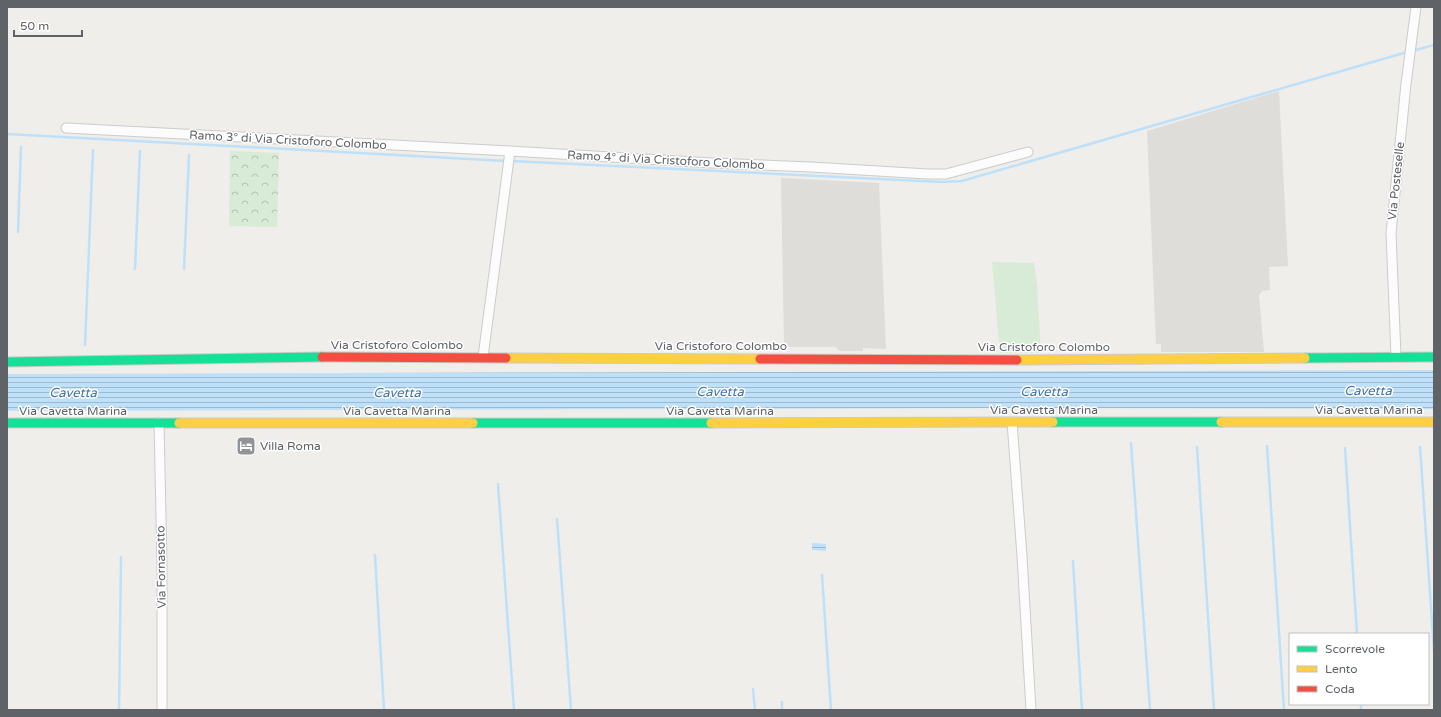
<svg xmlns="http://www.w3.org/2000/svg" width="1441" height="717" viewBox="0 0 1441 717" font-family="'Varela Round',sans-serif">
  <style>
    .industrial { fill: #dfddda }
    .grass { fill: #d8ebd6 }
    .forest { fill: url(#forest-crowns) }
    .water { fill: url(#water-rules) }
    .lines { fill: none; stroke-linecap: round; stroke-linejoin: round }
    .stream { stroke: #bfe0f9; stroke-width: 2.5 }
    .street-casing { stroke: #cbcccc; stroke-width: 11 }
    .fast-casing { stroke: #cacacb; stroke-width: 11 }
    .slow-casing { stroke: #cacacb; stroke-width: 11 }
    .jam-casing { stroke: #cacacb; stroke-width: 11 }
    .street { stroke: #fdfcfc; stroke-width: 9 }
    .fast { stroke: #16e098; stroke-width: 9 }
    .slow { stroke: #ffcf43; stroke-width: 9 }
    .jam { stroke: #f24e42; stroke-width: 9 }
    .labels { text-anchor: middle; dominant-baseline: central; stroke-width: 3; stroke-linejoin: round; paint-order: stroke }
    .street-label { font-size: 12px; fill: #5f6368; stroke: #fff }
    .poi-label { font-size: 12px; fill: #5f6368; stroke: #fff; text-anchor: start }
    .water-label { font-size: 13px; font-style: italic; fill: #4174aa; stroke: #fff }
  </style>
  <defs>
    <pattern id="forest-crowns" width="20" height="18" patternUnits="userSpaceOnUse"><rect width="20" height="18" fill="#d8ebd6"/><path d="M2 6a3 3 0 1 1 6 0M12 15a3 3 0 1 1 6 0" fill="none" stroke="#b2c2b1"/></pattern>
    <pattern id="water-rules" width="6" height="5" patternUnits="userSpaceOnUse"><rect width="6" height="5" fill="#bfe0f9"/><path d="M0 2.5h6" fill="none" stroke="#9eb9cd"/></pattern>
  </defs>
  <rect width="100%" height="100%" fill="#efeeea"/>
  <path class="industrial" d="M 1279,91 L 1288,266 L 1269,267 L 1270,290 L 1262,291 L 1259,295 L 1264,352 L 1161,352 L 1161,344 L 1156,344 L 1147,131 Z
    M 781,178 L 879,183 L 886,349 L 863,348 L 863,351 L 839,351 L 836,347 L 784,347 Z"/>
  <path class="grass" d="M 992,262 L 1034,263 L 1037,284 L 1041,353 L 1000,353 Z"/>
  <path class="forest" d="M 230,151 L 279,153 L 277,227 L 229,226 Z"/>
  <path class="water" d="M 1434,370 L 1434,409 L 1049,408 L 7,411 L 7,374 Z
    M 812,543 L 826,544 L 826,551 L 812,550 Z"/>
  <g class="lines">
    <path class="stream" d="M 1412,51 L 1434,45
      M 7,134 L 506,161
      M 511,161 L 942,182 L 962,181 L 1407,52
      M 18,232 L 21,147
      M 135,269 L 140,151
      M 184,269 L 189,155
      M 85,345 L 93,150
      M 1131,443 L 1150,710
      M 1267,446 L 1284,710
      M 1197,447 L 1214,710
      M 1420,447 L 1434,651
      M 1345,448 L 1357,634
      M 498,484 L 514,710
      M 557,519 L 571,710
      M 375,555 L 384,710
      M 1073,561 L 1082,710
      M 822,575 L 831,710
      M 753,689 L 755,710
      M 782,702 L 782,710
      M 1361,704 L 1361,710
      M 119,710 L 121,557"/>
    <g class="street-casing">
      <path id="street" d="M 66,128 L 510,151
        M 1396,356 L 1391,233 L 1406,84 L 1416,7
        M 483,357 L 510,151 L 712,163 L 811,167 L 928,174 L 946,174 L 1028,152
        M 1012,422 L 1022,556 L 1031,710
        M 159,423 L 162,563 L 162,710"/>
    </g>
    <g class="fast-casing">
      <path id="fast" d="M 1305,358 L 1434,357
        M 7,362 L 322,357
        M 1053,422 L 1221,422
        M 7,423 L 179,423
        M 473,423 L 711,423"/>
    </g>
    <g class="slow-casing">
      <path id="slow" d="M 506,358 L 760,359
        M 1017,360 L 1305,358
        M 1221,422 L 1434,422
        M 179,423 L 473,423
        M 711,423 L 1053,422"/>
    </g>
    <g class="jam-casing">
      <path id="jam" d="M 322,357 L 506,358
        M 760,359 L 1017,360"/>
    </g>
    <use href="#street" class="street"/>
    <use href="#fast" class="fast"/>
    <use href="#slow" class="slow"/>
    <use href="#jam" class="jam"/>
  </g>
  <defs>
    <g id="hotel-square" transform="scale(1)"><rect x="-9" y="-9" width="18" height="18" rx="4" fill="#919496" stroke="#fff"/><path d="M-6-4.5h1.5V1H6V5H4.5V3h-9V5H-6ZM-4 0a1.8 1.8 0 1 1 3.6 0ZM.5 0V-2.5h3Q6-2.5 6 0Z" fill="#fff"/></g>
  </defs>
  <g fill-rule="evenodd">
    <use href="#hotel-square" x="246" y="446"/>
  </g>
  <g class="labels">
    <g class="street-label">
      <text transform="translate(288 140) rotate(3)">Ramo 3° di Via Cristoforo Colombo</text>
      <text transform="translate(666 160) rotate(3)">Ramo 4° di Via Cristoforo Colombo</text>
      <text transform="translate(1396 181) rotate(-84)">Via Posteselle</text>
      <text x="397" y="345">Via Cristoforo Colombo</text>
      <text x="721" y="346">Via Cristoforo Colombo</text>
      <text x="1044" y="347">Via Cristoforo Colombo</text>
      <text x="1044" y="410">Via Cavetta Marina</text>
      <text x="1369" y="410">Via Cavetta Marina</text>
      <text x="73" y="411">Via Cavetta Marina</text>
      <text x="397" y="411">Via Cavetta Marina</text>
      <text x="720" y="411">Via Cavetta Marina</text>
      <text transform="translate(161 567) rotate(-91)">Via Fornasotto</text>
    </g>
    <g class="poi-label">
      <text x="260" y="446">Villa Roma</text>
    </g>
    <g class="water-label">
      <text x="1368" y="391">Cavetta</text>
      <text x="720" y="392">Cavetta</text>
      <text x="1044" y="392">Cavetta</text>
      <text x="73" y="393">Cavetta</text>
      <text x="397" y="393">Cavetta</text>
    </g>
  </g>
  <rect width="1441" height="717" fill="none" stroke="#5f6368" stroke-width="16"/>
  <rect x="1289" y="633" width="140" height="72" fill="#ffffff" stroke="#bfc1c3"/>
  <rect x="1297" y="646" width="20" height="6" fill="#16e098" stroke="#bfc1c3"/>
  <text x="1325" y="653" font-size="12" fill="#5f6368">Scorrevole</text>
  <rect x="1297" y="666" width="20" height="6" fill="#ffcf43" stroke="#bfc1c3"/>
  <text x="1325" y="673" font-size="12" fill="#5f6368">Lento</text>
  <rect x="1297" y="686" width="20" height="6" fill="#f24e42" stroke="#bfc1c3"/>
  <text x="1325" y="693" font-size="12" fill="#5f6368">Coda</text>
  <path d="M14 30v6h68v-6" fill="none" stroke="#5f6368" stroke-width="2"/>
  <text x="20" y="30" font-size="12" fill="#5f6368" stroke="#ffffff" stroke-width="3" paint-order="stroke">50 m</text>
</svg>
